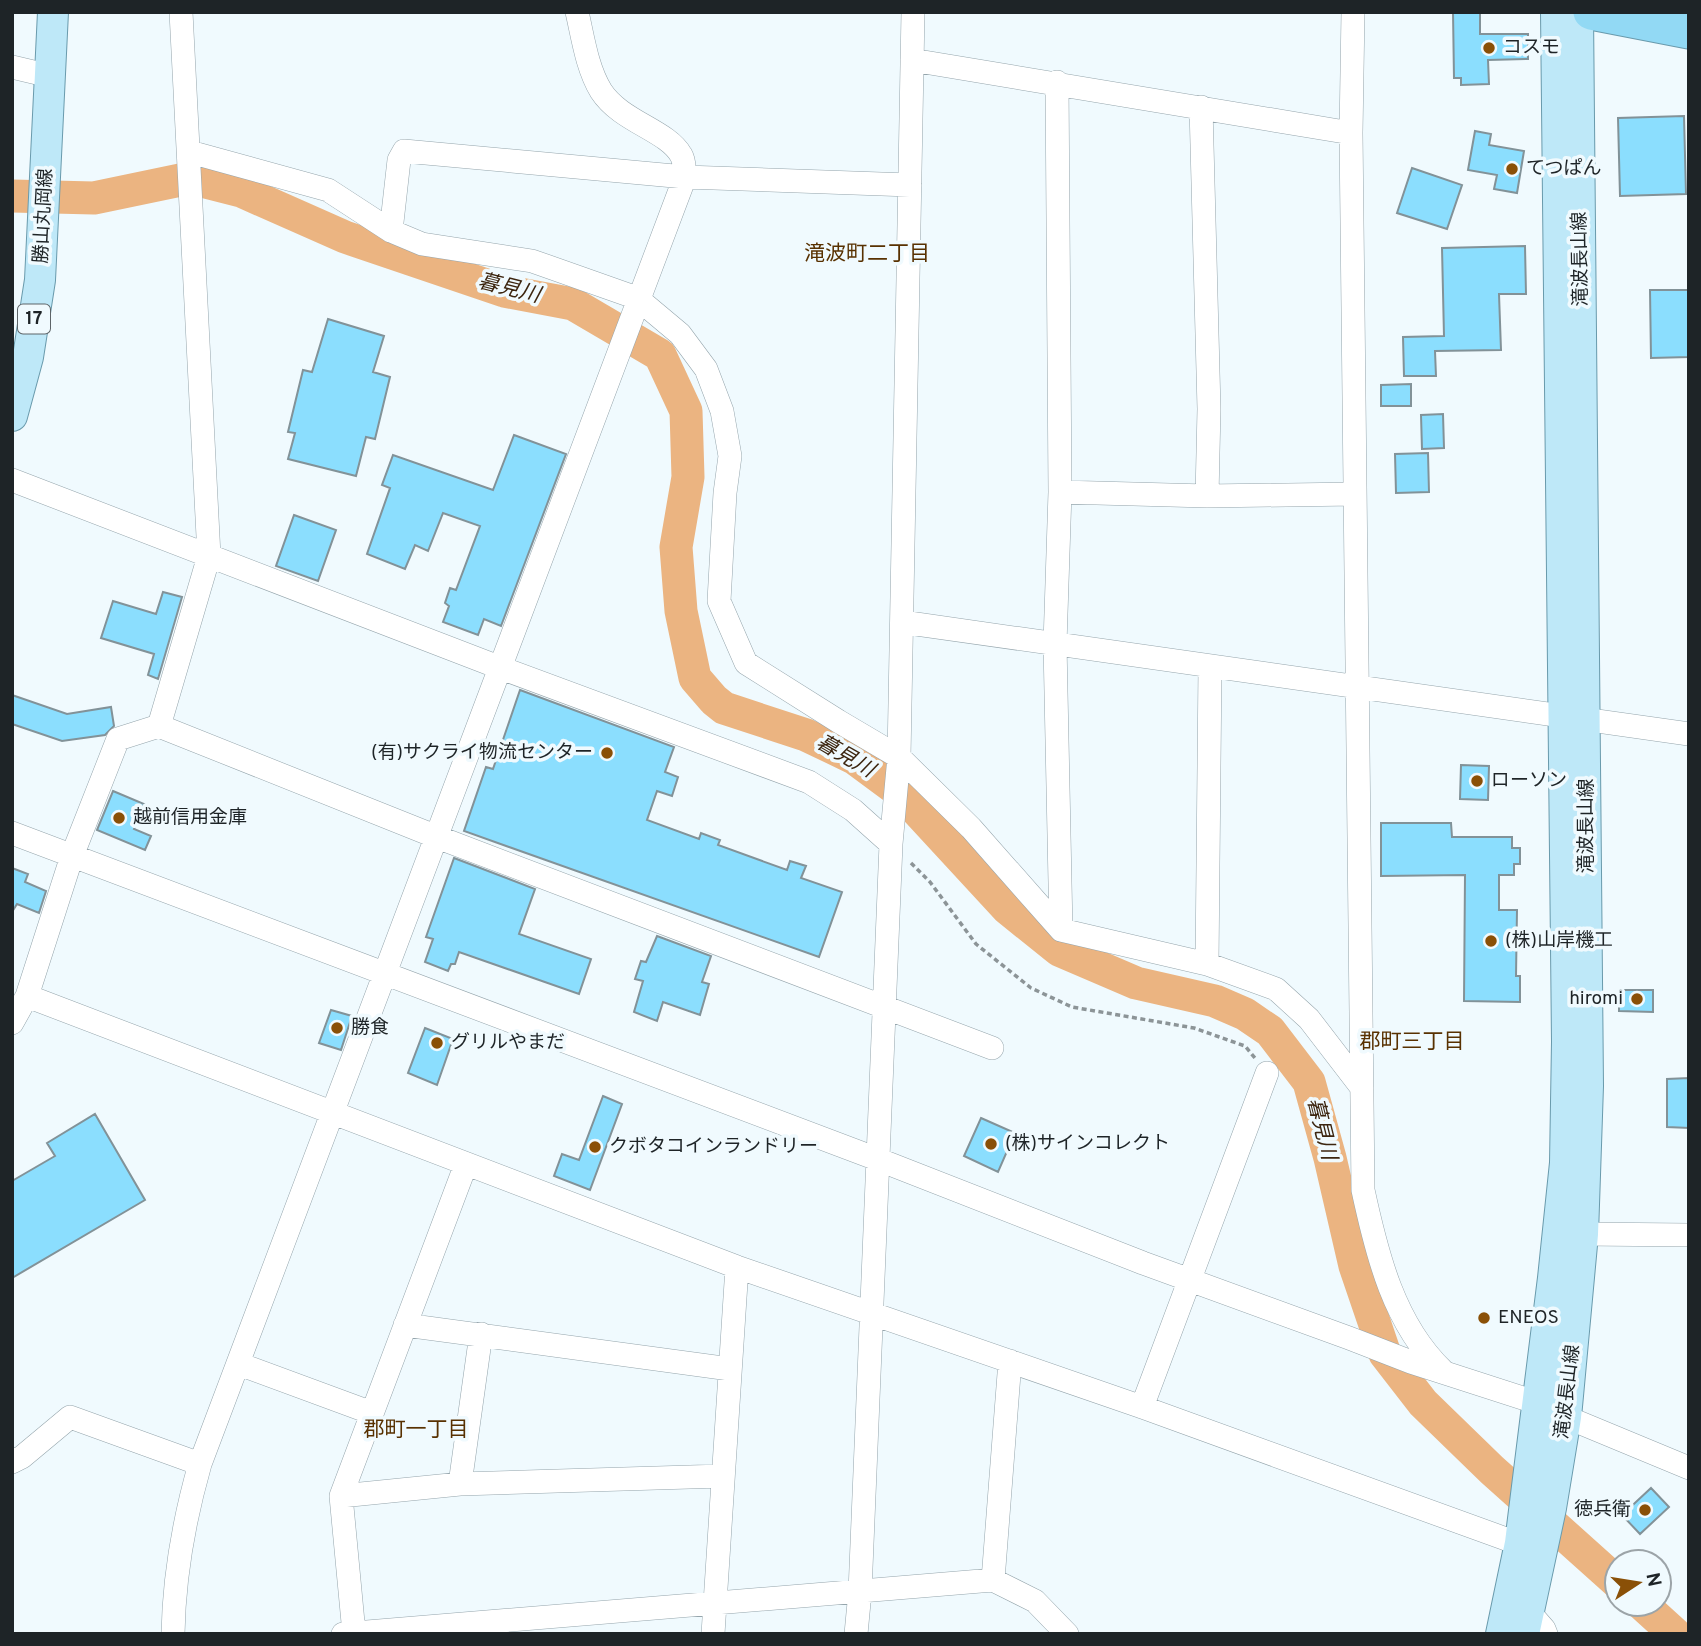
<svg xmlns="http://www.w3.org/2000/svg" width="1701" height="1646" viewBox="0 0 1701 1646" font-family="Overpass,'Noto Sans JP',sans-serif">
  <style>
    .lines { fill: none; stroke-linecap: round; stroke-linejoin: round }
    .river { stroke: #ebb481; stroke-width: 33 }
    .building { fill: #8bdefe; stroke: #829298; stroke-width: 2 }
    .minor-casing { stroke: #95a5ac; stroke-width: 24 }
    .major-casing { stroke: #699aac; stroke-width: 32 }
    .highway-casing { stroke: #699aac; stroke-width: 37 }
    .path { stroke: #8c9497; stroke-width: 3.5; stroke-dasharray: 5 3.5; stroke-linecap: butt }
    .minor { stroke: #fff; stroke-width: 23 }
    .major { stroke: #bee8f8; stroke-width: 30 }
    .highway { stroke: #92d9f4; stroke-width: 35 }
    .poi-dot { fill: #8a5007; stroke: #f0fafe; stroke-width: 2.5 }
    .labels { text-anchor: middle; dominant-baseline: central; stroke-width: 7; stroke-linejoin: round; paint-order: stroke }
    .shield { fill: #f0fafe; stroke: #5d6468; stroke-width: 2 }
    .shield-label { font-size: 18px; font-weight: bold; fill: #1e2427 }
    .poi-label { font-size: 19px; fill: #1e2427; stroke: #f0fafe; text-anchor: start }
    .street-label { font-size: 19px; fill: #1e2427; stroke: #f0fafe }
    .neighbourhood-label { font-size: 21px; fill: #583101; stroke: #f0fafe }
    .water-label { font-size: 21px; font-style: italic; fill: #3c250f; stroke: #f0fafe }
  </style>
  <rect width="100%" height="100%" fill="#f0fafe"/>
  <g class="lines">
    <path class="river" d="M 12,196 L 94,198 L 190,178 L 241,191 L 345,237 L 504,291 L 573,304 L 660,355 L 686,411 L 688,477 L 676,547 L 681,611 L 695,678 L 714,700 L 724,708 L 806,735 L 854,758 L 900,792 L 1008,909 L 1059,950 L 1136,983 L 1215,1001 L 1245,1014 L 1270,1031 L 1309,1082 L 1330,1158 L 1355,1266 L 1385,1354 L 1423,1403 L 1492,1470 L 1617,1582
      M 1642,1604 L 1675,1634"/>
  </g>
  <path class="building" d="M 1453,12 L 1480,12 L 1480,34 L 1528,34 L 1528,59 L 1488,60 L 1489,84 L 1461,85 L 1461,78 L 1454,78 Z
    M 1684,116 L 1686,194 L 1620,196 L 1618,118 Z
    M 1475,131 L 1491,134 L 1489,145 L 1524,151 L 1517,193 L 1494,189 L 1497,175 L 1468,170 Z
    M 1412,168 L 1462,185 L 1447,229 L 1397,213 Z
    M 1525,246 L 1526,294 L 1499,294 L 1501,350 L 1435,351 L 1436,376 L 1404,376 L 1403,337 L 1444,336 L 1442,248 Z
    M 1650,290 L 1689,290 L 1689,357 L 1651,358 Z
    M 328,319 L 384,336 L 373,372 L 390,377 L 375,439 L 366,437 L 356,476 L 288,459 L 295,433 L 288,432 L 303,370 L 312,372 Z
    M 1411,384 L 1411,406 L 1381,406 L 1381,385 Z
    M 1443,414 L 1444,448 L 1422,449 L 1421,415 Z
    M 514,435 L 566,454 L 501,626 L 484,619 L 478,635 L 443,622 L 449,606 L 445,603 L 450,588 L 456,590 L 480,526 L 443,513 L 428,551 L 415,545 L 405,569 L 367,554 L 390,488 L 382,485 L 393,455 L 493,490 Z
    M 1428,453 L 1429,492 L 1396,493 L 1395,454 Z
    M 294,515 L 336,530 L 318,581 L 276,566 Z
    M 163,592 L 182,597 L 158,679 L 148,675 L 154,654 L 101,638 L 113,601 L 156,614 Z
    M 520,690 L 674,747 L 665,772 L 678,777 L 672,796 L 657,791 L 647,820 L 699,839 L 701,833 L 720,840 L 718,845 L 787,870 L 790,861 L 806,866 L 801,878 L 842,892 L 819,957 L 464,831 L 486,767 L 493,769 Z
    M 12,695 L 67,714 L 111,707 L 114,726 L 105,735 L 62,741 L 12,724 Z
    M 1461,765 L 1489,766 L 1488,800 L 1460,799 Z
    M 113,791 L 144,804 L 134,829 L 151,836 L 145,850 L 97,830 Z
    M 1381,823 L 1451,823 L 1452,837 L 1512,837 L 1512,848 L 1520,848 L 1520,864 L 1514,864 L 1514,875 L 1499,875 L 1499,910 L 1517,910 L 1516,976 L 1520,976 L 1520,1002 L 1464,1001 L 1465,875 L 1381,876 Z
    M 454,858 L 535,889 L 519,934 L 591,959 L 579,994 L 459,952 L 455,964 L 451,964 L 448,971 L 425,962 L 433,939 L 426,937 Z
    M 12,868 L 28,874 L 25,882 L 46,891 L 39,913 L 17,904 L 12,912 Z
    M 657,936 L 711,956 L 702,982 L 709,984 L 700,1015 L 663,1002 L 657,1021 L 634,1012 L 643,981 L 635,979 L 641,961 L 646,962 Z
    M 1619,990 L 1653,990 L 1653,1012 L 1619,1011 Z
    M 331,1010 L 352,1016 L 341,1050 L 319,1043 Z
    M 425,1028 L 453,1039 L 437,1085 L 408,1073 Z
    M 1689,1078 L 1689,1128 L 1667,1127 L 1667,1079 Z
    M 603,1096 L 622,1104 L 590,1190 L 554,1176 L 562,1154 L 579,1160 Z
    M 95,1114 L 145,1200 L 12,1278 L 12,1181 L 55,1156 L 47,1143 Z
    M 981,1118 L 1015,1133 L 998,1172 L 964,1156 Z
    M 1651,1488 L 1669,1507 L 1640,1534 L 1622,1515 Z"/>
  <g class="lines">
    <g class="minor-casing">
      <path id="minor" d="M 1353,12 L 1351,133 L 1363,1190 C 1377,1255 1394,1324 1443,1371
        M 912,60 L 1351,133
        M 12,67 L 50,76
        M 1057,82 L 1060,492 L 1055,644 L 1061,930
        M 1201,107 L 1209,409 L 1207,496
        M 190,152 L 328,190 L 391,231 L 422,244 L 532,261 L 637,298 L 680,334 L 706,369 L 722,411 L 730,456 L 725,493 L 719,601 L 746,663 L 838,721 L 899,757 L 971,828 L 1061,930 L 1207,964 L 1276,989 L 1309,1019 L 1362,1088
        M 391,231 L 399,160 L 404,151 L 685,177 L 910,185
        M 12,480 L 501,668 L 809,782 L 853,810 L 891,844
        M 1060,492 L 1207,496 L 1355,494
        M 902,622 L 1689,734
        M 159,726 L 437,837 L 992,1048
        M 12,833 L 877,1159 L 1143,1263 L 1349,1338 L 1411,1362 L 1538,1403 L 1566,1417 L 1689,1468
        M 1207,964 L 1210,667
        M 27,996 L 737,1267 L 1142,1407 L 1506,1539 L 1536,1547
        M 12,1023 L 27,996 L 72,856 L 118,739 L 159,726 L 209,556 L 181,12
        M 1583,1234 L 1689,1235
        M 405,1325 L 730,1369
        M 239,1364 L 372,1413
        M 1142,1407 L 1267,1073
        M 12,1462 L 22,1457 L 70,1417 L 200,1464
        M 460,1484 L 481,1334
        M 341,1496 L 460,1484 L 723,1476
        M 993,1580 L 1010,1361
        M 1530,1613 L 1544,1629 L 1546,1634
        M 354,1633 L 341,1496 L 466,1164
        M 173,1634 C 174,1575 184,1520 200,1464 L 685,177 C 684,170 685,161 681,155 C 667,130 621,122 601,91 C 587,68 583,38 577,12
        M 343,1634 L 993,1580 L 1035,1601 L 1067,1634
        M 713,1634 L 737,1267
        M 856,1634 L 860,1592 L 891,844 L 899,757 L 913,12"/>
    </g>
    <g class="major-casing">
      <path id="major" d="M 12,416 L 28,357 L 40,280 L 53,12
        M 1501,1634 L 1520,1543 L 1553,1278 L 1565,1163 L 1567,1042 L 1556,12
        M 1524,1634 L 1551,1508 L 1566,1417 L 1583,1234 L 1588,1086 L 1578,12"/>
    </g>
    <g class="highway-casing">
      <path id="highway" d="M 1591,12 L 1689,31"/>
    </g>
    <path class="path" d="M 911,863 L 930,882 L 976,944 L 1031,988 L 1072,1007 L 1194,1028 L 1245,1046 L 1255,1058"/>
    <use href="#minor" class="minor"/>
    <use href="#major" class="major"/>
    <use href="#highway" class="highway"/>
  </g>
  <g class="poi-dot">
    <circle cx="1489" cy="48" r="7"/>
    <circle cx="1512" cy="169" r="7"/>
    <circle cx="607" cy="753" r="7"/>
    <circle cx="1477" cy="781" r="7"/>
    <circle cx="119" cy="818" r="7"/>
    <circle cx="1491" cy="941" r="7"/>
    <circle cx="1637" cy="999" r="7"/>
    <circle cx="337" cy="1028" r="7"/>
    <circle cx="437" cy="1043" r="7"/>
    <circle cx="991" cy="1144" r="7"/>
    <circle cx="595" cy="1147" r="7"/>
    <circle cx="1484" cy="1318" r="7"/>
    <circle cx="1645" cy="1510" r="7"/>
  </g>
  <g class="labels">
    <rect class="shield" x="18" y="304.5" width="32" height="29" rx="5"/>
    <g class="shield-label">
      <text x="34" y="319">17</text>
    </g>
    <g class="poi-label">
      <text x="1503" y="48">コスモ</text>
      <text x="1526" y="169">てつぱん</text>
      <text x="593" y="753" text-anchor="end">(有)サクライ物流センター</text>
      <text x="1491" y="781">ローソン</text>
      <text x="133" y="818">越前信用金庫</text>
      <text x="1505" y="941">(株)山岸機工</text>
      <text x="1623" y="999" text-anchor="end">hiromi</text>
      <text x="351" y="1028">勝食</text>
      <text x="451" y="1043">グリルやまだ</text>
      <text x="1005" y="1144">(株)サインコレクト</text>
      <text x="609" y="1147">クボタコインランドリー</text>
      <text x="1498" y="1318">ENEOS</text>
      <text x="1631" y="1510" text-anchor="end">徳兵衛</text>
    </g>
    <g class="street-label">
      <text transform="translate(44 216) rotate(-87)">勝山丸岡線</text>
      <text transform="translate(1581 259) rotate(-91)">滝波長山線</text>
      <text transform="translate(1587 826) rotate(-90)">滝波長山線</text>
      <text transform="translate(1568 1392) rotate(-83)">滝波長山線</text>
    </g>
    <g class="neighbourhood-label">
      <text x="867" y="254">滝波町二丁目</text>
      <text x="1412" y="1042">郡町三丁目</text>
      <text x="416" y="1430">郡町一丁目</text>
    </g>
    <g class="water-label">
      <text transform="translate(509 289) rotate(14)">暮見川</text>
      <text transform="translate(845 757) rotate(30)">暮見川</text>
      <text transform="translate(1321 1129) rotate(76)">暮見川</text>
    </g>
  </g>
  <rect width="1701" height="1646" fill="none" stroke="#1e2427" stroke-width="28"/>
  <g transform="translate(1638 1583) rotate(78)"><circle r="33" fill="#f0fafe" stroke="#9ca4a8" stroke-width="2"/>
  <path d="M0-5L12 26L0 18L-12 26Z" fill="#8a5007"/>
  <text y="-10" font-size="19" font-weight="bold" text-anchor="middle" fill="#1e2427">N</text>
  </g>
</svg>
